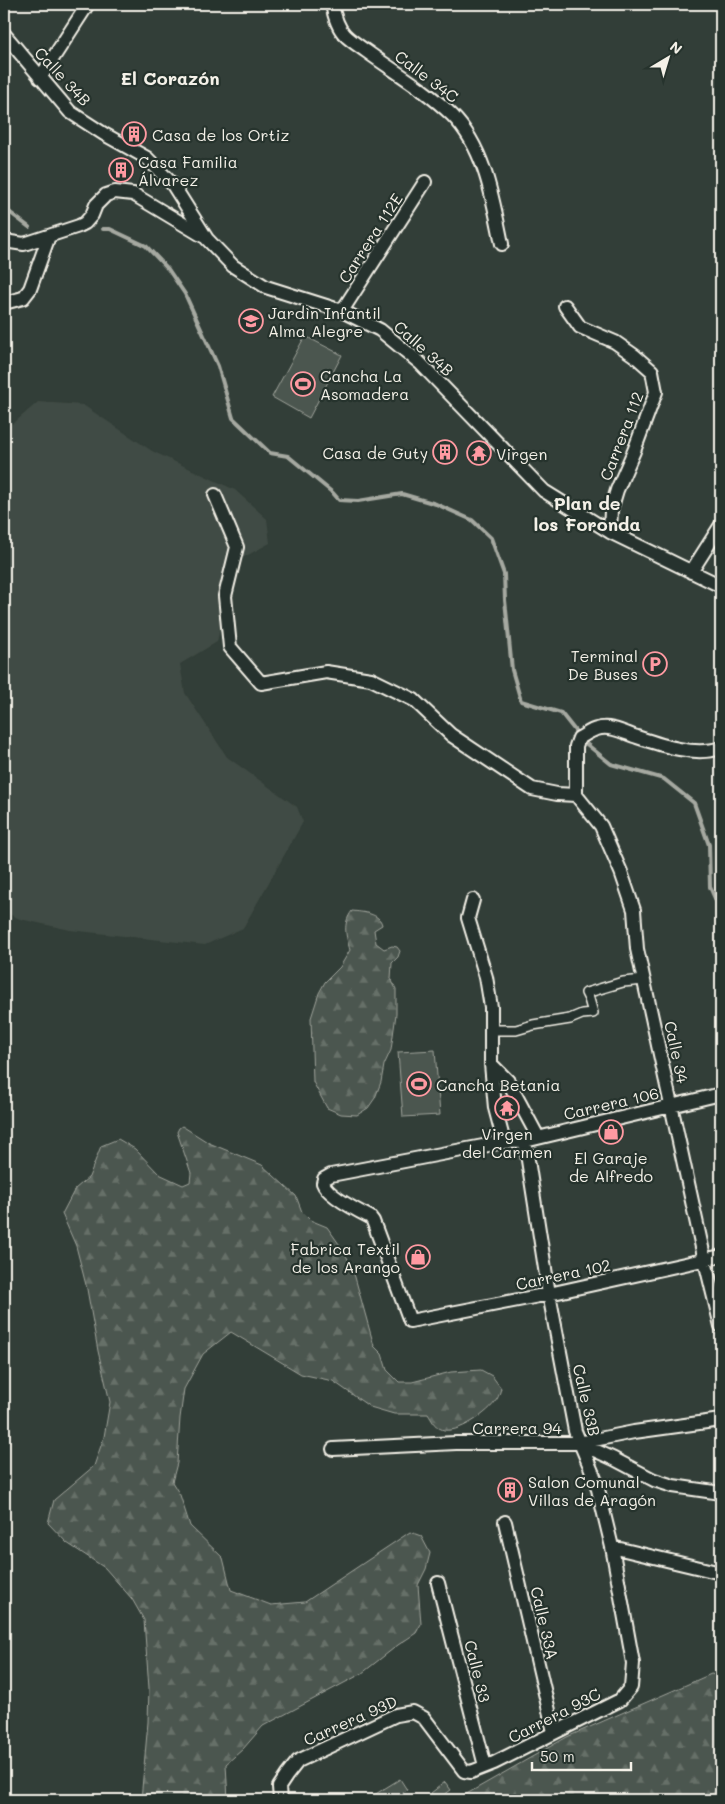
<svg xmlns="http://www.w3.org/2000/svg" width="725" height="1804" viewBox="0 0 725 1804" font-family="Mali,sans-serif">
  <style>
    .built { fill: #404b44 }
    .green { fill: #4c564f; stroke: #a0a49c }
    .forest { fill: url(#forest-firs); stroke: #a0a49c }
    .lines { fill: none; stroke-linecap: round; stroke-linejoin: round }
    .stream { stroke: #a6a9a1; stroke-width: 4 }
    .pedestrian-casing { stroke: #f4f1e8; stroke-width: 12 }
    .minor-casing { stroke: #f4f1e8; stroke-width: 16 }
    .pedestrian { stroke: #26332d; stroke-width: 9 }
    .minor { stroke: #26332d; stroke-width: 12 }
    .labels { text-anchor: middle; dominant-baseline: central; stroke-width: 4.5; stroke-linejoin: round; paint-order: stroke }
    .street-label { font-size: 16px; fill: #f4f1e8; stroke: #26332d }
    .poi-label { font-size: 16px; fill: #f4f1e8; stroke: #26332d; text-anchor: start }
    .neighbourhood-label { font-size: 18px; font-weight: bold; fill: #f4f1e8; stroke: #26332d }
  </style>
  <defs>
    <pattern id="forest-firs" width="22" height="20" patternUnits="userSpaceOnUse" patternTransform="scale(1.25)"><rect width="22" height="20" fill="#4c564f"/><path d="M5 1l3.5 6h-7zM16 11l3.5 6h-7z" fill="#666f68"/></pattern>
  </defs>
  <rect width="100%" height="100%" fill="#323e38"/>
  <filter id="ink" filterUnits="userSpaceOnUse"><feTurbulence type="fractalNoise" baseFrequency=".02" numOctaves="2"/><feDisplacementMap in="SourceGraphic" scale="10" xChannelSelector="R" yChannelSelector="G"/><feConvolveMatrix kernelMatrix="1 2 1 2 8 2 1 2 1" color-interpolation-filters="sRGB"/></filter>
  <g filter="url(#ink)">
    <path class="built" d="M 38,402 L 83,405 L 152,451 L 235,490 L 267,519 L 270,543 L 235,562 L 217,642 L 180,664 L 185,693 L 227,757 L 297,807 L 303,822 L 243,928 L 205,945 L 70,930 L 20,919 L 4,912 L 4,428 L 15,422 Z"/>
    <path class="green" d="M 305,336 L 342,355 L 309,418 L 272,397 Z
      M 435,1050 L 440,1115 L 403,1117 L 398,1052 Z
      M 590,1422 L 592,1433 L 577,1435 L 575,1425 Z
      M 400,1779 L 407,1790 L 391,1800 L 366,1800 Z
      M 445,1782 L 451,1790 L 437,1800 L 431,1793 Z"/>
    <path class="forest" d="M 352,911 C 362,912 380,913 382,925 L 374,930 L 376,943 L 384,949 L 392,946 L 397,947 L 400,951 L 398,957 L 392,963 L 391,979 L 396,989 L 396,1014 L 391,1050 L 384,1065 L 381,1082 L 375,1098 L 368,1108 L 357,1115 L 341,1114 L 327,1108 L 313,1082 L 311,1018 L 319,993 L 325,982 L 340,967 L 350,950 C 346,936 342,924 352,911 Z
      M 182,1126 L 209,1143 L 262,1165 L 296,1196 L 302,1212 L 310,1220 L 327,1227 L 344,1251 L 353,1270 L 374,1346 L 382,1354 L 387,1370 L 399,1382 L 412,1382 L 451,1372 L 481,1370 L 492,1376 L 501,1388 C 500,1392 499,1396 497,1399 C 490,1412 456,1436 441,1429 C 434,1426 432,1420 428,1414 L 394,1414 L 370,1407 L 333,1381 L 301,1374 L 231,1332 L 203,1354 L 184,1389 L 180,1418 L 177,1463 L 172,1482 L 180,1495 L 190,1526 L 223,1558 L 231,1590 L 271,1605 L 305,1602 L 410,1532 L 421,1536 L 430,1553 L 426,1569 L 418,1585 L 421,1624 L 416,1633 L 398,1645 L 361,1674 L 263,1726 L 243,1749 L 226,1764 L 228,1800 L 141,1800 L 148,1722 L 149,1688 L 144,1620 L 132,1599 L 105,1568 L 67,1543 L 48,1523 L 54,1500 L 94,1466 L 104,1437 L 110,1402 L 98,1351 L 87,1289 L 76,1246 L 62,1214 L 75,1189 L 89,1177 L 101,1146 L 118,1139 L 135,1149 L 159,1174 L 183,1185 L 190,1182 L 191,1173 L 177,1132 L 179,1128 Z
      M 711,1674 L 721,1676 L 721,1784 L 707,1800 L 456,1800 L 567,1737 Z"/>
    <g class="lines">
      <path class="stream" d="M 4,208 L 29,227
        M 103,229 L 110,229 L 146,246 L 168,269 L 185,294 L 218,366 L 233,418 L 270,453 L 288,456 L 333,493 L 339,500 L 358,501 L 402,494 L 436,504 L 472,520 L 491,538 L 504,574 L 505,600 L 512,670 L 521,701 L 561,713 L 584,742 L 611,764 L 664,779 L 694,803 L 709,845 L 710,887 L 721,912"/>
      <g class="pedestrian-casing">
        <path id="pedestrian" d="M 492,1030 L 516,1030 L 533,1025 L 570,1019 L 582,1014 L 593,1013 L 589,999 L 586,993 L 623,982 L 644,980"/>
      </g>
      <g class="minor-casing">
        <path id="minor" d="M 332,4 C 334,15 337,27 345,35 C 351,41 359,46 366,51 C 395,72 426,90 452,115 C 485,148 493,200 502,244
          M 4,34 L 70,112 L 104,134 L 147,158 L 173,185 L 207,239 L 233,266 L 266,287 L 342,311 L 380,330 L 420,363 L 544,491 L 610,532 L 721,586
          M 40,78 L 88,4
          M 4,241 L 24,244 L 79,226 L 85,223 L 92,215 L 96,205 L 106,195 L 115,192 L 133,194 L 203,236
          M 4,303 L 23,298 L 30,289 L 49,236
          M 565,306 L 580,327 L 615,342 L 635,356 L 652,371 L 656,392 L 634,451 L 617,490 L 611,510 L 610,532
          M 342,311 L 425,182
          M 215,495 L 237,547 L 225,596 L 230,647 L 261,683 L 326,672 L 371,679 L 414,700 L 451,735 L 532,789 L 557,794 L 576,795 L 576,746 L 579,738 C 585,735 591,730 597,729 C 609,725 623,732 634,736 C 661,745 694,757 721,748
          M 691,572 L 721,525
          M 576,795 L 601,826 L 621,872 L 634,910 L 637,949 L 705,1261 L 721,1326
          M 473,900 L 468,918 L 486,977 L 491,1007 L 491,1064 L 508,1081 L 538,1137
          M 491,1064 L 495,1108 L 504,1142
          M 721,1094 L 525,1141 L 504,1142 L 331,1175 L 324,1179 L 323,1183 C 327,1195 358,1211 370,1217 L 373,1221 L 410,1321 L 549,1294 L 721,1256
          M 579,1443 L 634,1432 L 721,1420
          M 333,1449 L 456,1443 L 579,1443 L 614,1459 L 654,1480 L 673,1486 L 721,1493
          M 505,1522 L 554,1732
          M 612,1547 L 721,1573
          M 438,1583 L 485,1766
          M 280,1800 L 279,1787 L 287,1775 L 298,1761 L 396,1715 L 413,1712 L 424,1718 L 464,1771 L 471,1772 L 494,1763 L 620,1700 L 631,1687 L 633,1663 L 612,1547 L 596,1481 L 575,1431 L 549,1294 L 525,1141"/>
      </g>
      <use href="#pedestrian" class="pedestrian"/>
      <use href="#minor" class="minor"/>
    </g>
  </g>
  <defs>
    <g id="building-ring" transform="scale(1.25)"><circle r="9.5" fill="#26332d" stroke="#ff9aa2" stroke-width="1.5"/><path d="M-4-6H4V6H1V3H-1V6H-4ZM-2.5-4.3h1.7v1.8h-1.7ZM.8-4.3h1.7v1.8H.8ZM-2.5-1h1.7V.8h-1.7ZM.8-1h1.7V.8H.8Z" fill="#ff9aa2"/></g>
    <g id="school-ring" transform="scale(1.25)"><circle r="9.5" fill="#26332d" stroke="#ff9aa2" stroke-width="1.5"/><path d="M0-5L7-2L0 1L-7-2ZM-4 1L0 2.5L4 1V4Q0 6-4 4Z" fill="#ff9aa2"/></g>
    <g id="stadium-ring" transform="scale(1.25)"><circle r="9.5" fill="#26332d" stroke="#ff9aa2" stroke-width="1.5"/><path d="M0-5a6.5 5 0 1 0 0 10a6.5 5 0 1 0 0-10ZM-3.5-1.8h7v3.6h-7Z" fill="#ff9aa2"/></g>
    <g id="temple-ring" transform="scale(1.25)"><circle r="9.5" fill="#26332d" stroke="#ff9aa2" stroke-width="1.5"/><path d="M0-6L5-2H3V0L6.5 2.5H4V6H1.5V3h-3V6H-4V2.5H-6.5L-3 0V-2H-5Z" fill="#ff9aa2"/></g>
    <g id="parking-ring" transform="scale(1.25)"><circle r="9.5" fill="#26332d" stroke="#ff9aa2" stroke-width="1.5"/><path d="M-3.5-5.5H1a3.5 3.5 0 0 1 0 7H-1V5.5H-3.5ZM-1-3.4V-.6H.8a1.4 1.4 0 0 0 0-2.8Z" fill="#ff9aa2"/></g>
    <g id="shop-ring" transform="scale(1.25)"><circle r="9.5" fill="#26332d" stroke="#ff9aa2" stroke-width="1.5"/><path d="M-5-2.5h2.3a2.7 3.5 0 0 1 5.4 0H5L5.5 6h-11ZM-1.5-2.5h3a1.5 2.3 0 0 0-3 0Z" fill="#ff9aa2"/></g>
  </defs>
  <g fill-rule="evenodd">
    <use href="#building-ring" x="134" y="134"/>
    <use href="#building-ring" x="121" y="170"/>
    <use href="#school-ring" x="251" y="321"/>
    <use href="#stadium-ring" x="303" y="384"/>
    <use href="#building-ring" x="445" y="452"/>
    <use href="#temple-ring" x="479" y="453"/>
    <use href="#parking-ring" x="655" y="664"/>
    <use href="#stadium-ring" x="419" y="1084"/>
    <use href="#temple-ring" x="507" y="1108"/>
    <use href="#shop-ring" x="611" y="1132"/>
    <use href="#shop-ring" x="418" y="1257"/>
    <use href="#building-ring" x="510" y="1490"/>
  </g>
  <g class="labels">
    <g class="street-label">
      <text transform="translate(63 76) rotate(47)">Calle 34B</text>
      <text transform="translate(427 76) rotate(37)">Calle 34C</text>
      <text transform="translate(370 238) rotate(-57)">Carrera 112E</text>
      <text transform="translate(424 348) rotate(42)">Calle 34B</text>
      <text transform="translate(621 436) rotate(-69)">Carrera 112</text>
      <text transform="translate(677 1052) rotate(78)">Calle 34</text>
      <text transform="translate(611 1103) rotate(-13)">Carrera 106</text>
      <text transform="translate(563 1274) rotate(-12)">Carrera 102</text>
      <text transform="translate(587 1400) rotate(77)">Calle 33B</text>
      <text x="517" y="1427">Carrera 94</text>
      <text transform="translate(545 1623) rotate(77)">Calle 33A</text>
      <text transform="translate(478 1671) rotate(76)">Calle 33</text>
      <text transform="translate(554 1715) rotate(-27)">Carrera 93C</text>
      <text transform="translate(350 1720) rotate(-24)">Carrera 93D</text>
    </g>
    <g class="poi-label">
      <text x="152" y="134">Casa de los Ortiz</text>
      <text x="138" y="161">Casa Familia<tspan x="138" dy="18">Álvarez</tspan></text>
      <text x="268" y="312">Jardìn Infantil<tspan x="268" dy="18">Alma Alegre</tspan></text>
      <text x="320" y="375">Cancha La<tspan x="320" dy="18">Asomadera</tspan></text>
      <text x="428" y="452" text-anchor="end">Casa de Guty</text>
      <text x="496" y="453">Virgen</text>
      <text x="638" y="655" text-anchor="end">Terminal<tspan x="638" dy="18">De Buses</tspan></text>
      <text x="436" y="1084">Cancha Betania</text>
      <text x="507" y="1133" text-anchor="middle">Virgen<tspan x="507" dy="18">del Carmen</tspan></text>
      <text x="611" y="1157" text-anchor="middle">El Garaje<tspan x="611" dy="18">de Alfredo</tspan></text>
      <text x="400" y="1248" text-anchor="end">Fabrica Textil<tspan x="400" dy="18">de los Arango</tspan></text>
      <text x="528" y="1481">Salon Comunal<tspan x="528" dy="18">Villas de Aragón</tspan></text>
    </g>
    <g class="neighbourhood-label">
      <text x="170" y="78">El Corazón</text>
      <text x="587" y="503">Plan de<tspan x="587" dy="21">los Foronda</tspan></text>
    </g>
  </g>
  <rect width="725" height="1804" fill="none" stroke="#26332d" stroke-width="20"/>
  <rect x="10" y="10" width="705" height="1784" fill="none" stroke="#f4f1e8" stroke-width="2" filter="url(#ink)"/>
  <g transform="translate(668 58) rotate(38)" stroke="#26332d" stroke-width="4" paint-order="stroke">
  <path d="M0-4L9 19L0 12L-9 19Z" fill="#f4f1e8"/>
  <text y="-8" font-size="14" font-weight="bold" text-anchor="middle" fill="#f4f1e8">N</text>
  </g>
  <path d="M532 1762v8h99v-8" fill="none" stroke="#f4f1e8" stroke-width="2.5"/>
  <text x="540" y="1762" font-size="15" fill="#f4f1e8" stroke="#26332d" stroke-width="4" paint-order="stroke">50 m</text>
</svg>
